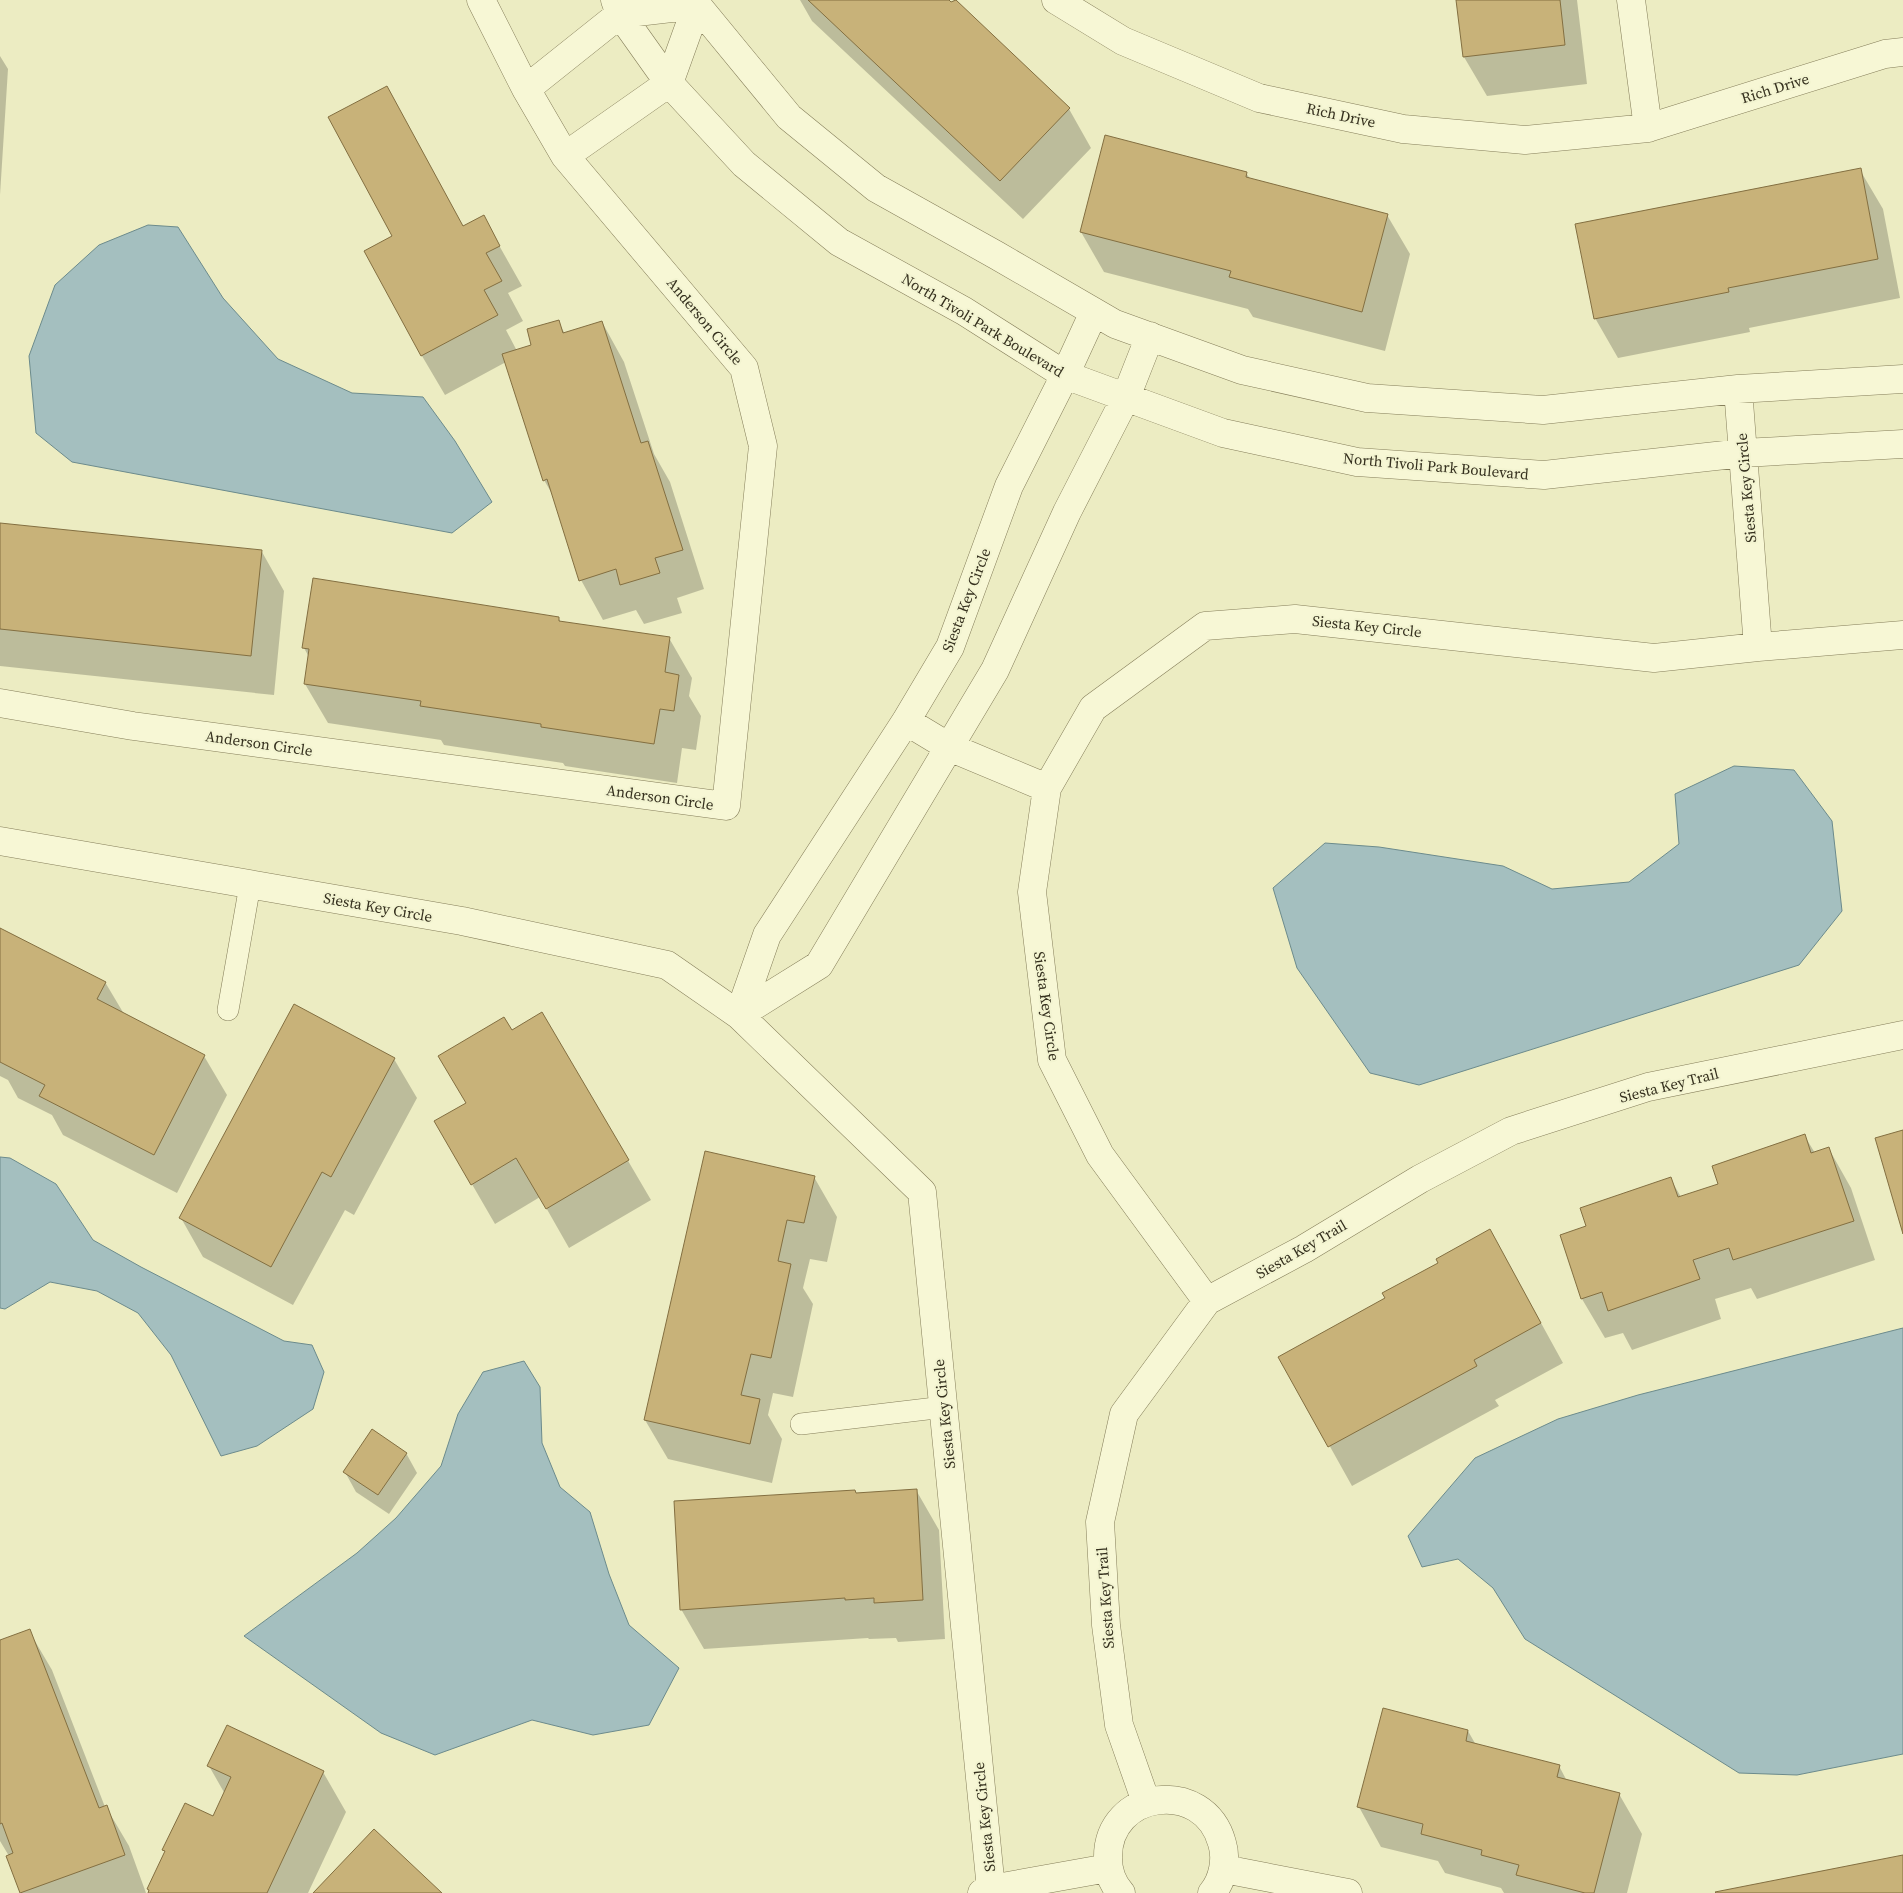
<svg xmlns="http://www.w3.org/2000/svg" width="1903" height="1893" viewBox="0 0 1903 1893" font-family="'Source Serif 4',serif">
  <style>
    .water { fill: #a4bfbf; stroke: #6c8b8c }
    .shadow { fill: #0003 }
    .building { fill: #c8b279; stroke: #836f41 }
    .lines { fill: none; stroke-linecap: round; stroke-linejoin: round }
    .service-casing { stroke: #857e5a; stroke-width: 22 }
    .minor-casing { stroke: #857e5a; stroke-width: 29 }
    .service { stroke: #f7f7d5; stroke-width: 21 }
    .minor { stroke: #f7f7d5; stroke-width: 28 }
    .labels { text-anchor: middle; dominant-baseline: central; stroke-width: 4; stroke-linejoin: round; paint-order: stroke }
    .street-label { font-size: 15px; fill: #35301e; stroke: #f3f4d1 }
  </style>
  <rect width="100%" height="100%" fill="#ececc2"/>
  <path class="water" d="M 148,225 L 178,227 L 223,298 L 278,359 L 352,393 L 423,397 L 455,441 L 492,502 L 452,533 L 72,462 L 36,433 L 29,356 L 55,285 L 99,245 Z
    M 1734,766 L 1794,770 L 1832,821 L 1842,911 L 1799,965 L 1419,1085 L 1370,1073 L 1297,968 L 1273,888 L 1325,843 L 1379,847 L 1503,866 L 1552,889 L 1629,882 L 1679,844 L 1675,794 Z
    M 0,1157 L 10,1158 L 56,1184 L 93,1240 L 141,1267 L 284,1341 L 312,1345 L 324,1372 L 313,1409 L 257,1446 L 221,1456 L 171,1355 L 138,1313 L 97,1291 L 50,1282 L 5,1309 L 0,1308 Z
    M 1903,1328 L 1903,1754 L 1797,1775 L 1739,1773 L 1525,1639 L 1493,1588 L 1458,1559 L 1422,1567 L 1408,1536 L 1475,1458 L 1558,1419 L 1638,1395 Z
    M 524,1361 L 540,1387 L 542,1443 L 560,1487 L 590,1512 L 609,1574 L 629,1625 L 679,1668 L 649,1725 L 593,1735 L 532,1720 L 435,1755 L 381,1733 L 244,1636 L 357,1553 L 396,1518 L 441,1466 L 458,1414 L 483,1372 Z"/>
  <path class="shadow" d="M 800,0 L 947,0 L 951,3 L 954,0 L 1069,109 L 1091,148 L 1023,219 L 812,21 Z
    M 1457,0 L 1577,0 L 1587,84 L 1487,96 L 1464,57 Z
    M 0,56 L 8,69 L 0,195 Z
    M 387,88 L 464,228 L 483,217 L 522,286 L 508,293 L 523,321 L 506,330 L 517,351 L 533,345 L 558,321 L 565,334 L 602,322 L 624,362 L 654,454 L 670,482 L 704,589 L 677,598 L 682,613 L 644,624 L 636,610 L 603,620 L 581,580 L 555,499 L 544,480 L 506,362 L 445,395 L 422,356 L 366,252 L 394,237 Z
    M 1860,170 L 1883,209 L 1900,298 L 1749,328 L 1750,332 L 1618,358 L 1595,318 Z
    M 1246,173 L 1251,180 L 1387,215 L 1410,254 L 1385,351 L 1253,317 L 1248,309 L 1104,272 L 1081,232 Z
    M 0,524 L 262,552 L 284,591 L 274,695 L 0,666 Z
    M 558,618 L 561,622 L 669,638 L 692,678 L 689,696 L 701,716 L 696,750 L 682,748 L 677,783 L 565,766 L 563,763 L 444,745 L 441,740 L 328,723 L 305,684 L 309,657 L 304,648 Z
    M 0,929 L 105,982 L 124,1014 L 204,1056 L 227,1095 L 177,1193 L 63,1135 L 52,1115 L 18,1098 L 8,1080 L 0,1076 Z
    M 542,1014 L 651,1200 L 569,1248 L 540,1197 L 495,1224 L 436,1122 L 467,1104 L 511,1031 Z
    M 394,1059 L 417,1098 L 354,1215 L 345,1210 L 293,1305 L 203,1257 L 181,1218 Z
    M 1804,1135 L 1815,1153 L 1829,1149 L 1851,1188 L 1875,1260 L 1757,1299 L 1751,1288 L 1715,1299 L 1721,1319 L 1632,1350 L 1623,1333 L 1605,1338 L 1582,1299 L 1561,1236 L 1588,1227 L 1670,1178 L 1681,1197 L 1719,1185 Z
    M 814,1177 L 837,1217 L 827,1262 L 810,1259 L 803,1288 L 813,1304 L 793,1397 L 773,1393 L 768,1415 L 782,1439 L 772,1483 L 668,1459 L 645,1420 Z
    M 1512,1270 L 1563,1363 L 1495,1400 L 1499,1406 L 1352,1486 L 1280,1357 L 1387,1298 Z
    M 406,1453 L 417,1473 L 389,1514 L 356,1492 L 345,1472 Z
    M 916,1490 L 939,1530 L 945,1639 L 898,1642 L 896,1638 L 869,1639 L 868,1638 L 704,1649 L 681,1609 L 856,1494 Z
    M 29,1631 L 52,1670 L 105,1807 L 106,1807 L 129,1846 L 146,1893 L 21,1893 L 9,1856 L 0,1841 L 0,1641 Z
    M 1468,1731 L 1476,1745 L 1559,1766 L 1567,1781 L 1619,1794 L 1642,1834 L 1627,1893 L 1504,1893 L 1501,1888 L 1445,1873 L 1438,1861 L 1381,1847 L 1359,1807 Z
    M 209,1766 L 323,1772 L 346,1812 L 308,1893 L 149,1893 L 148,1889 L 165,1852 L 164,1850 L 213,1818 L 225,1794 Z"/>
  <path class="building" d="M 808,0 L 949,0 L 951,2 L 956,0 L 1070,108 L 1000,181 Z
    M 1456,0 L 1560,0 L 1565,45 L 1463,57 Z
    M 387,86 L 463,226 L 484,215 L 500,246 L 486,253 L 502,281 L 484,290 L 498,315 L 421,356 L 364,251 L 392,236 L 328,117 Z
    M 1105,135 L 1247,172 L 1246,177 L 1388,214 L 1362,312 L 1229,277 L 1231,271 L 1080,232 Z
    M 1861,168 L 1878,259 L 1728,288 L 1729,292 L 1594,319 L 1575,224 Z
    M 559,320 L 563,333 L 602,321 L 641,443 L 648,441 L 683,550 L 655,558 L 660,573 L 620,585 L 616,569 L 579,581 L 547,479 L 543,481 L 502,354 L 531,345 L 527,329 Z
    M 0,523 L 262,550 L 251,656 L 0,629 Z
    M 313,578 L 559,617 L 559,621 L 670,637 L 665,672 L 679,675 L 674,711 L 660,709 L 654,744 L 541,727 L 541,724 L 420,706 L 421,701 L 304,684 L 309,649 L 302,648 Z
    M 0,928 L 106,982 L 97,999 L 205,1055 L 154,1155 L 39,1096 L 45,1085 L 0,1062 Z
    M 294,1004 L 395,1058 L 331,1177 L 322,1172 L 271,1267 L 179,1218 Z
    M 542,1012 L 629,1160 L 546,1209 L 516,1158 L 471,1185 L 434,1121 L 466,1103 L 438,1056 L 504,1017 L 512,1030 Z
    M 1903,1130 L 1903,1234 L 1875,1138 Z
    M 1805,1134 L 1811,1153 L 1829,1147 L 1854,1221 L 1733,1260 L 1729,1248 L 1693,1260 L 1700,1279 L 1608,1311 L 1602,1292 L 1581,1299 L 1560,1235 L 1586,1226 L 1580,1208 L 1671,1177 L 1678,1197 L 1718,1184 L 1712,1166 Z
    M 705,1151 L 815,1176 L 804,1223 L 787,1220 L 778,1261 L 791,1264 L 771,1358 L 751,1354 L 741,1395 L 760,1399 L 750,1444 L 644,1420 Z
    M 1490,1229 L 1541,1323 L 1474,1360 L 1477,1366 L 1328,1447 L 1278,1357 L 1385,1298 L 1382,1293 L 1438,1263 L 1436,1259 Z
    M 372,1429 L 407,1453 L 378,1495 L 343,1472 Z
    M 917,1489 L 923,1600 L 874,1603 L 874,1598 L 845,1600 L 845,1598 L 680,1610 L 674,1501 L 855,1490 L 856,1493 Z
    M 30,1629 L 99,1808 L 107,1805 L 125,1855 L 20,1893 L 6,1856 L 13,1853 L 2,1823 L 0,1824 L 0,1640 Z
    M 1383,1708 L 1468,1730 L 1466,1741 L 1560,1765 L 1557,1777 L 1620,1793 L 1594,1893 L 1585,1893 L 1516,1875 L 1519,1865 L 1481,1855 L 1482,1850 L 1421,1834 L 1423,1824 L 1357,1807 Z
    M 227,1725 L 324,1771 L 267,1893 L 148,1893 L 149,1890 L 147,1889 L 165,1851 L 162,1850 L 185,1803 L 213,1816 L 231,1777 L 207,1766 Z
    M 374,1829 L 442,1893 L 313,1893 Z
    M 1903,1855 L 1903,1893 L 1716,1893 L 1715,1892 Z"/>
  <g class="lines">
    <g class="service-casing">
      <path id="service" d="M 228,1010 L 250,885
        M 801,1424 L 944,1407"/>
    </g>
    <g class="minor-casing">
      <path id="minor" d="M 615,0 L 620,14 L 669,83 L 744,164 L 839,242 L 964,311 L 1065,375 L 1223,433 L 1357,462 L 1544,475 L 1743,453 L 1903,444
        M 694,0 L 697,5 L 789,117 L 876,188 L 996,255 L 1115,324 L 1242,370 L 1367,398 L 1543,410 L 1738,389 L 1903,379
        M 1056,0 L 1123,41 L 1259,98 L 1403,129 L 1525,140 L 1648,128 L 1631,0
        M 526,89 L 620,14 L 697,5 L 669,83 L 565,156
        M 1648,128 L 1885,54 L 1903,52
        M 1738,389 L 1758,647
        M 0,703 L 133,726 L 726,806 L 763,446 L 744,368 L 565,156 L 526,89 L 481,0
        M 906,721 L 949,747 L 1047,788
        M 0,841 L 462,921 L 667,965 L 739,1015 L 922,1192 L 991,1889
        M 739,1015 L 819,965 L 995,670 L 1067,512 L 1126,397 L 1150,336
        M 739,1015 L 767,935 L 906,721 L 950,647 L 1009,486 L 1065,375 L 1094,312
        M 1207,1301 L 1100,1155 L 1052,1060 L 1032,892 L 1047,788 L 1093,708 L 1205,626 L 1295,619 L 1654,658 L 1758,647 L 1903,635
        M 1146,1802 L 1119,1725 L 1106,1625 L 1100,1522 L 1124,1414 L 1207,1301 L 1304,1249 L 1420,1179 L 1511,1131 L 1648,1087 L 1903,1035
        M 1224,1869 L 1348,1893
        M 982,1893 L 991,1889 L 1108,1868
        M 1121,1893 C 1112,1883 1108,1871 1108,1858 C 1107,1790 1204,1777 1222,1843 C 1227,1859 1223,1880 1212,1893"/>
    </g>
    <use href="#service" class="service"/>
    <use href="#minor" class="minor"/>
  </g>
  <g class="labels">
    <g class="street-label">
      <text transform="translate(1775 88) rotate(-17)">Rich Drive</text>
      <text transform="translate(1341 115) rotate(12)">Rich Drive</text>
      <text transform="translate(705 321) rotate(50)">Anderson Circle</text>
      <text transform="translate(983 325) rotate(31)">North Tivoli Park Boulevard</text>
      <text transform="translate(1436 466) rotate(5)">North Tivoli Park Boulevard</text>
      <text transform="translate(1746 488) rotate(-95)">Siesta Key Circle</text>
      <text transform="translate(966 600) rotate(-69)">Siesta Key Circle</text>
      <text transform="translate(1367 626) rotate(6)">Siesta Key Circle</text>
      <text transform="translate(259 743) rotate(8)">Anderson Circle</text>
      <text transform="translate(660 797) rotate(8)">Anderson Circle</text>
      <text transform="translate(378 907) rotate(10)">Siesta Key Circle</text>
      <text transform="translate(1047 1006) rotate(82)">Siesta Key Circle</text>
      <text transform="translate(1669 1085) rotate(-14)">Siesta Key Trail</text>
      <text transform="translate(1301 1249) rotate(-30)">Siesta Key Trail</text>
      <text transform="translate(944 1414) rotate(-96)">Siesta Key Circle</text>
      <text transform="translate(1105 1598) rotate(-94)">Siesta Key Trail</text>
      <text transform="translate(984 1817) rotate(-96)">Siesta Key Circle</text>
    </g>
  </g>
</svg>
